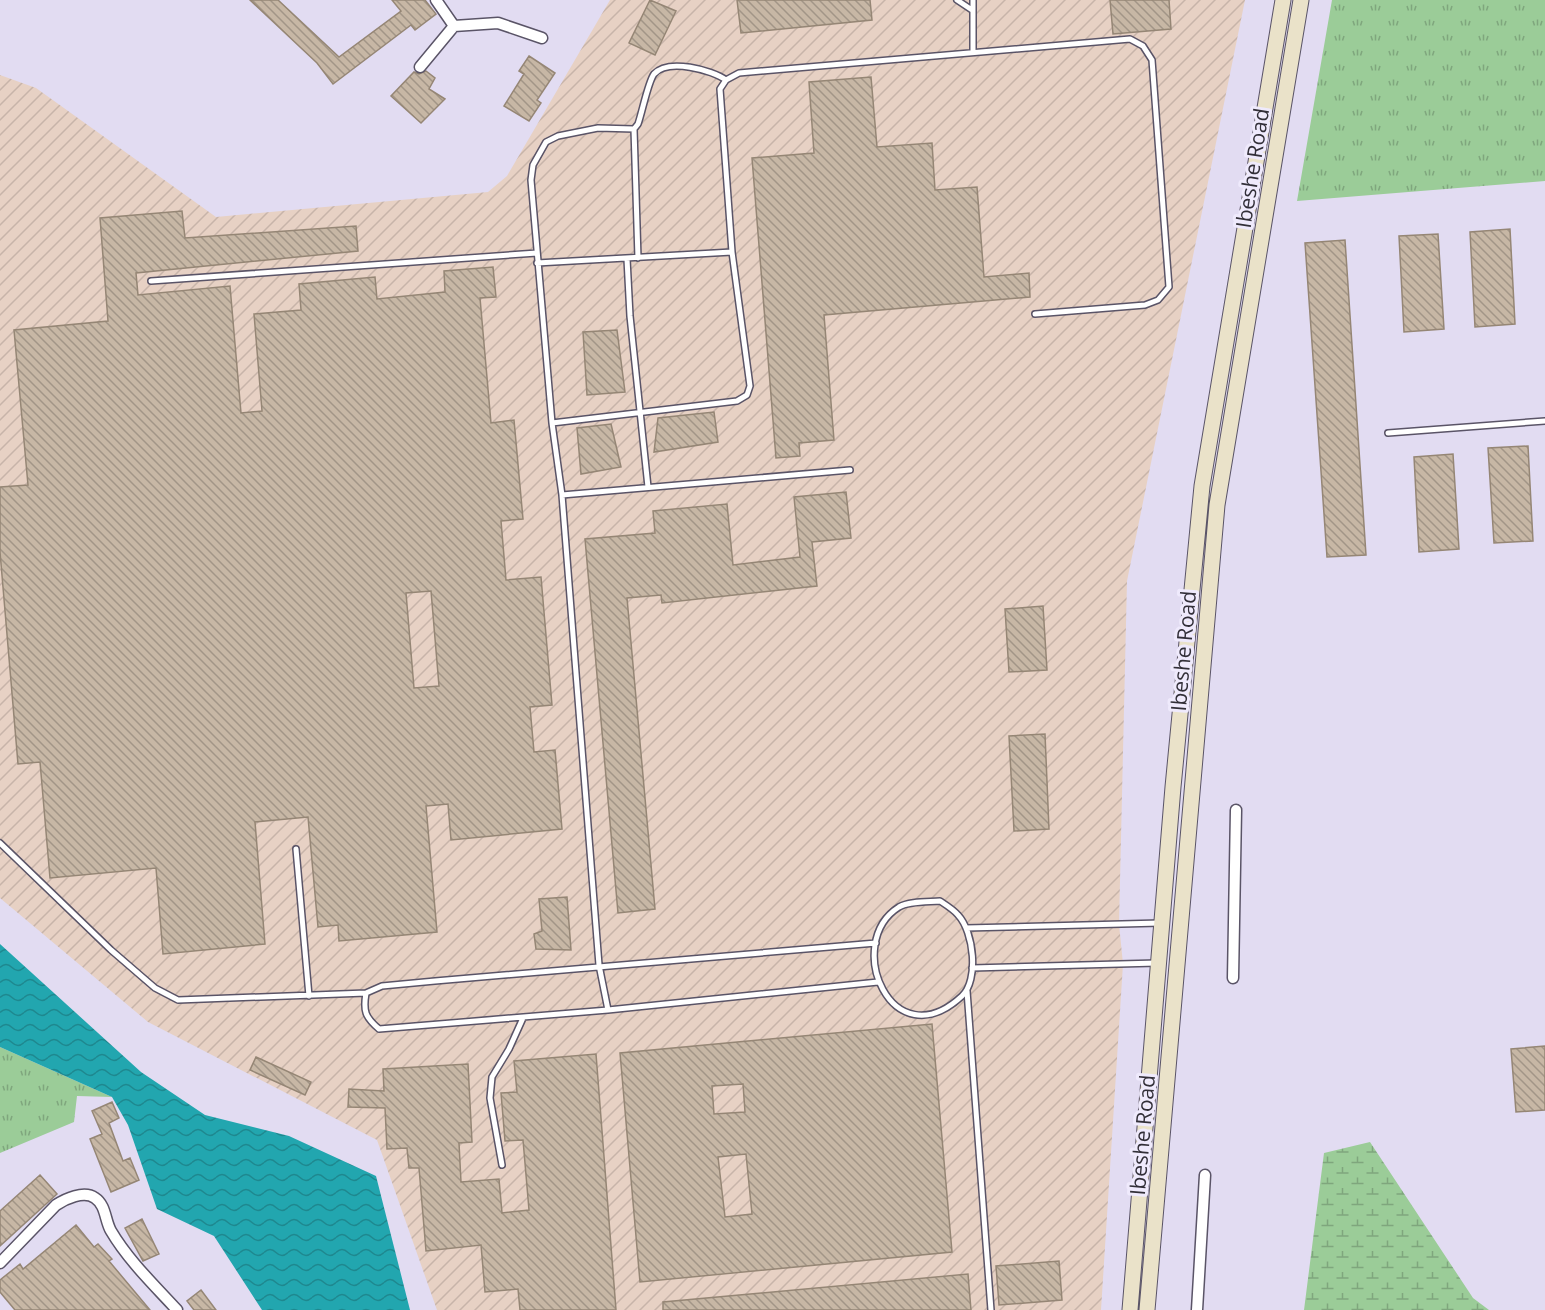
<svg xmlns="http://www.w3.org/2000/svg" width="1545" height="1310" viewBox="0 0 1545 1310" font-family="'Open Sans',sans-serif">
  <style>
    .industrial { fill: url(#industrial-furrows) }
    .grass { fill: url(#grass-tufts) }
    .wetland { fill: url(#wetland-marsh) }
    .water { fill: url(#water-waves) }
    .building { fill: url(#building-back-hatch); stroke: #958675; stroke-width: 1.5; fill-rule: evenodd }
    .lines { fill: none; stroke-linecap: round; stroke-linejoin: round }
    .lane-casing { stroke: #5a5467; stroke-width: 8 }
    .street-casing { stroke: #5a5467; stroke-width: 13 }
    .secondary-casing { stroke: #5a5467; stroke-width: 17 }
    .lane { stroke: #fff; stroke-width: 5 }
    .street { stroke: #fff; stroke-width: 10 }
    .secondary { stroke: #eae2c9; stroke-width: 15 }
    .labels { text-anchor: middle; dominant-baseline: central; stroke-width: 6; stroke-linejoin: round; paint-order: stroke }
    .street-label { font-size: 21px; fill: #322f38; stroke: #efeafc }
  </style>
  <defs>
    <pattern id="industrial-furrows" width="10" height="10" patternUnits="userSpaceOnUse" patternTransform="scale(1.5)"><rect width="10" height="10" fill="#e7d1c4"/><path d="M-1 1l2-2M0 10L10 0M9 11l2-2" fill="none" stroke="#c7b4a9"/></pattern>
    <pattern id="grass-tufts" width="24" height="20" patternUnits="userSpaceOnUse" patternTransform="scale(1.5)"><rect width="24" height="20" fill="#9bcc98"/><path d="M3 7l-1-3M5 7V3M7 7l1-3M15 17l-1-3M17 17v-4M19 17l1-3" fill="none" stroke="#7fa67d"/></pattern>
    <pattern id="wetland-marsh" width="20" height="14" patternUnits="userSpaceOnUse" patternTransform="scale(1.5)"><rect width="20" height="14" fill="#9bcc98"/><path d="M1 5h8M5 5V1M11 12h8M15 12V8" fill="none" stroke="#7fa67d"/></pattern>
    <pattern id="water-waves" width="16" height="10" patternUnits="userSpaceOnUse" patternTransform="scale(1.5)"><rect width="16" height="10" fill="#22a6af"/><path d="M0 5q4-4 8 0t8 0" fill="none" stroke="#1e888f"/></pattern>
    <pattern id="building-back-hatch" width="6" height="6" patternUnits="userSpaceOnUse" patternTransform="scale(1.5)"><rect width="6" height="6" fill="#c7b7a5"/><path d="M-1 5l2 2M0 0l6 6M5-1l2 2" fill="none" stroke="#a29587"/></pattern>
  </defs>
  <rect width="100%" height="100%" fill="#e2dcf2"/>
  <path class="industrial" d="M 610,0 L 1245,0 L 1127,581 L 1119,924 L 1123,964 L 1101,1310 L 437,1310 L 377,1140 L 148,1022 L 0,898 L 0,75 L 36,88 L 216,217 L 488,192 L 507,176 Z"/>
  <path class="grass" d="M 1332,0 L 1545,0 L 1545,181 L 1297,201 Z
    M 0,1047 L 112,1097 L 77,1096 L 74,1122 L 0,1153 Z"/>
  <path class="wetland" d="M 1370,1142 L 1473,1298 L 1489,1310 L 1304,1310 L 1324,1153 Z"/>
  <path class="water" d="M 0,944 L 141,1072 L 205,1115 L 289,1136 L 376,1176 L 410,1310 L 262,1310 L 214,1236 L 157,1209 L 128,1125 L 112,1097 L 0,1047 Z"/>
  <path class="building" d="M 250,0 L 278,0 L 339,57 L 401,11 L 392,0 L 425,0 L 436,14 L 415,30 L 411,25 L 333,84 L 317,63 Z
    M 650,0 L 676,11 L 655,55 L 629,43 Z
    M 737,0 L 870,0 L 872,20 L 741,33 Z
    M 1110,0 L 1169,0 L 1171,29 L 1113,34 Z
    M 529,56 L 555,73 L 537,100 L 541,103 L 529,121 L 504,106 L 524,74 L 519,71 Z
    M 426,71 L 435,78 L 429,89 L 445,99 L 421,123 L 391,96 L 414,72 L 419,74 Z
    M 871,77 L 877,147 L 932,143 L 935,190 L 977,187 L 984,277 L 1029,273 L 1030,297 L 824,315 L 834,440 L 799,443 L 800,456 L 776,458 L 752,158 L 814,153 L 809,82 Z
    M 182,211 L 185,238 L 356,226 L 358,251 L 136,273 L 138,295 L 230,286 L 241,413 L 262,411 L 254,314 L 301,310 L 299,284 L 375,277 L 377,299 L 445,292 L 444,271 L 493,267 L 496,297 L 480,298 L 491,423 L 514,420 L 523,519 L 501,521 L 506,580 L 541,577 L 552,705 L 530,707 L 534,752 L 555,750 L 562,829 L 451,840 L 448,804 L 426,806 L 437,932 L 339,941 L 338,925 L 318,927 L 308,817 L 255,822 L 265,944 L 163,954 L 156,868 L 50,878 L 40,762 L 18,764 L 0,552 L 0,487 L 28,485 L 14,330 L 108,321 L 100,218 ZM 431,591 L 439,686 L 414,688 L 406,593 Z
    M 1510,229 L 1515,324 L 1475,327 L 1470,232 Z
    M 1438,234 L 1444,329 L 1404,332 L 1399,236 Z
    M 1345,240 L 1366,555 L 1327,557 L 1305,243 Z
    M 617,330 L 625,392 L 587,395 L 583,332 Z
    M 714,412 L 718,442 L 654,452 L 658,418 Z
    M 611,424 L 621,467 L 581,474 L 577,428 Z
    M 1528,446 L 1533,541 L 1494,543 L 1488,448 Z
    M 1453,454 L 1459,549 L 1419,552 L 1414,457 Z
    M 846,492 L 851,538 L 812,542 L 817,586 L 662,603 L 661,595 L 627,598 L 655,909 L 618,913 L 585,539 L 655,533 L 653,511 L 727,504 L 733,565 L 800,557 L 794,497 Z
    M 1043,606 L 1047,670 L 1009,672 L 1005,609 Z
    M 1045,734 L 1049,829 L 1014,831 L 1009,736 Z
    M 567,897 L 571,950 L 536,949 L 534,934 L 542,931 L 539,899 Z
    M 932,1024 L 952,1252 L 640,1282 L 620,1053 ZM 743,1084 L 745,1112 L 714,1114 L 712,1086 ZM 746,1154 L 752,1214 L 725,1217 L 718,1157 Z
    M 1545,1046 L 1545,1110 L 1516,1112 L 1511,1049 Z
    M 596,1054 L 616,1310 L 520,1310 L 518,1289 L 485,1292 L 481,1245 L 426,1251 L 419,1168 L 409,1168 L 407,1148 L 387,1149 L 385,1108 L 348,1107 L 349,1089 L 384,1091 L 383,1069 L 468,1064 L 472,1142 L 459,1143 L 461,1182 L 499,1179 L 502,1213 L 529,1210 L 523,1140 L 505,1141 L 501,1093 L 517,1092 L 514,1061 Z
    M 256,1057 L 311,1082 L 305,1095 L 250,1070 Z
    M 112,1102 L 119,1118 L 109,1123 L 123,1161 L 130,1158 L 139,1180 L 111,1192 L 90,1139 L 102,1134 L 92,1111 Z
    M 40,1175 L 57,1194 L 0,1246 L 0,1211 Z
    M 142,1219 L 159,1254 L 143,1261 L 125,1228 Z
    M 76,1225 L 94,1247 L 98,1244 L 112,1259 L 109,1261 L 150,1310 L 15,1310 L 0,1292 L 0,1280 L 20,1264 L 23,1269 Z
    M 1059,1261 L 1062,1300 L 999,1305 L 996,1266 Z
    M 968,1274 L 971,1310 L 663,1310 L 663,1302 Z
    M 201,1290 L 216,1310 L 194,1310 L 187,1301 Z"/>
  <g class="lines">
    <g class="lane-casing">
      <path id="lane" d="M 957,0 L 972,10
        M 973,0 L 973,52
        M 638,258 L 634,129 L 638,124 C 642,113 648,82 654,74 C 668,58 712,70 726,80
        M 627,259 L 630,316 L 648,487
        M 537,263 L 732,252
        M 151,281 L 537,253
        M 552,423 L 737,401 L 747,395 L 750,386 L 732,252 L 720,89 L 726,80 L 739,73 L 1130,39 L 1143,46 L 1152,60 L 1169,287 L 1158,300 L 1145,305 L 1035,314
        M 1388,433 L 1545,421
        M 562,495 L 850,470
        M 0,843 L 111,950 L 155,988 L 178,1000 L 366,993 L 382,986 L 435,981 L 876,943
        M 296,849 L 309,996
        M 940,901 C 946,905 953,909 958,915 C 974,932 979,980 962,996 C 892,1061 842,943 899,907 C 909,901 928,902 940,901 Z
        M 966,928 L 1160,923
        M 972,968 L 1157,963
        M 967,991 L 991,1310
        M 366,993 C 363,1011 365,1017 379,1029 L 608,1010 L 878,982
        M 608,1010 L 599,965 L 562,495 L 552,423 L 531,180 L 533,165 L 546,142 L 558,136 L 598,128 L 634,129
        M 502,1165 L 490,1098 L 492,1077 L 509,1049 L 523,1018"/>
    </g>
    <g class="street-casing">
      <path id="street" d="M 436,0 L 454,26
        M 420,67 L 454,26 L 498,23 L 542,38
        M 1233,978 L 1236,810
        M 0,1263 L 56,1205 C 65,1199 84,1190 95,1198 C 106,1205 105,1221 111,1231 C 128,1260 155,1286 177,1310
        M 1197,1310 L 1205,1175"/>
    </g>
    <g class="secondary-casing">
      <path id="secondary" d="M 1130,1310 L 1173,787 L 1202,486 L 1283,0
        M 1147,1310 L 1217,505 L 1301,0"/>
    </g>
    <use href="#lane" class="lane"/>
    <use href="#street" class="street"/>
    <use href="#secondary" class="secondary"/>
  </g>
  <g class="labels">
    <g class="street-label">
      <text transform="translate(1252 168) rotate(-81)">Ibeshe Road</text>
      <text transform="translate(1183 651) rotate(-85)">Ibeshe Road</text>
      <text transform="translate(1142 1135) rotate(-85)">Ibeshe Road</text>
    </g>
  </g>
</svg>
